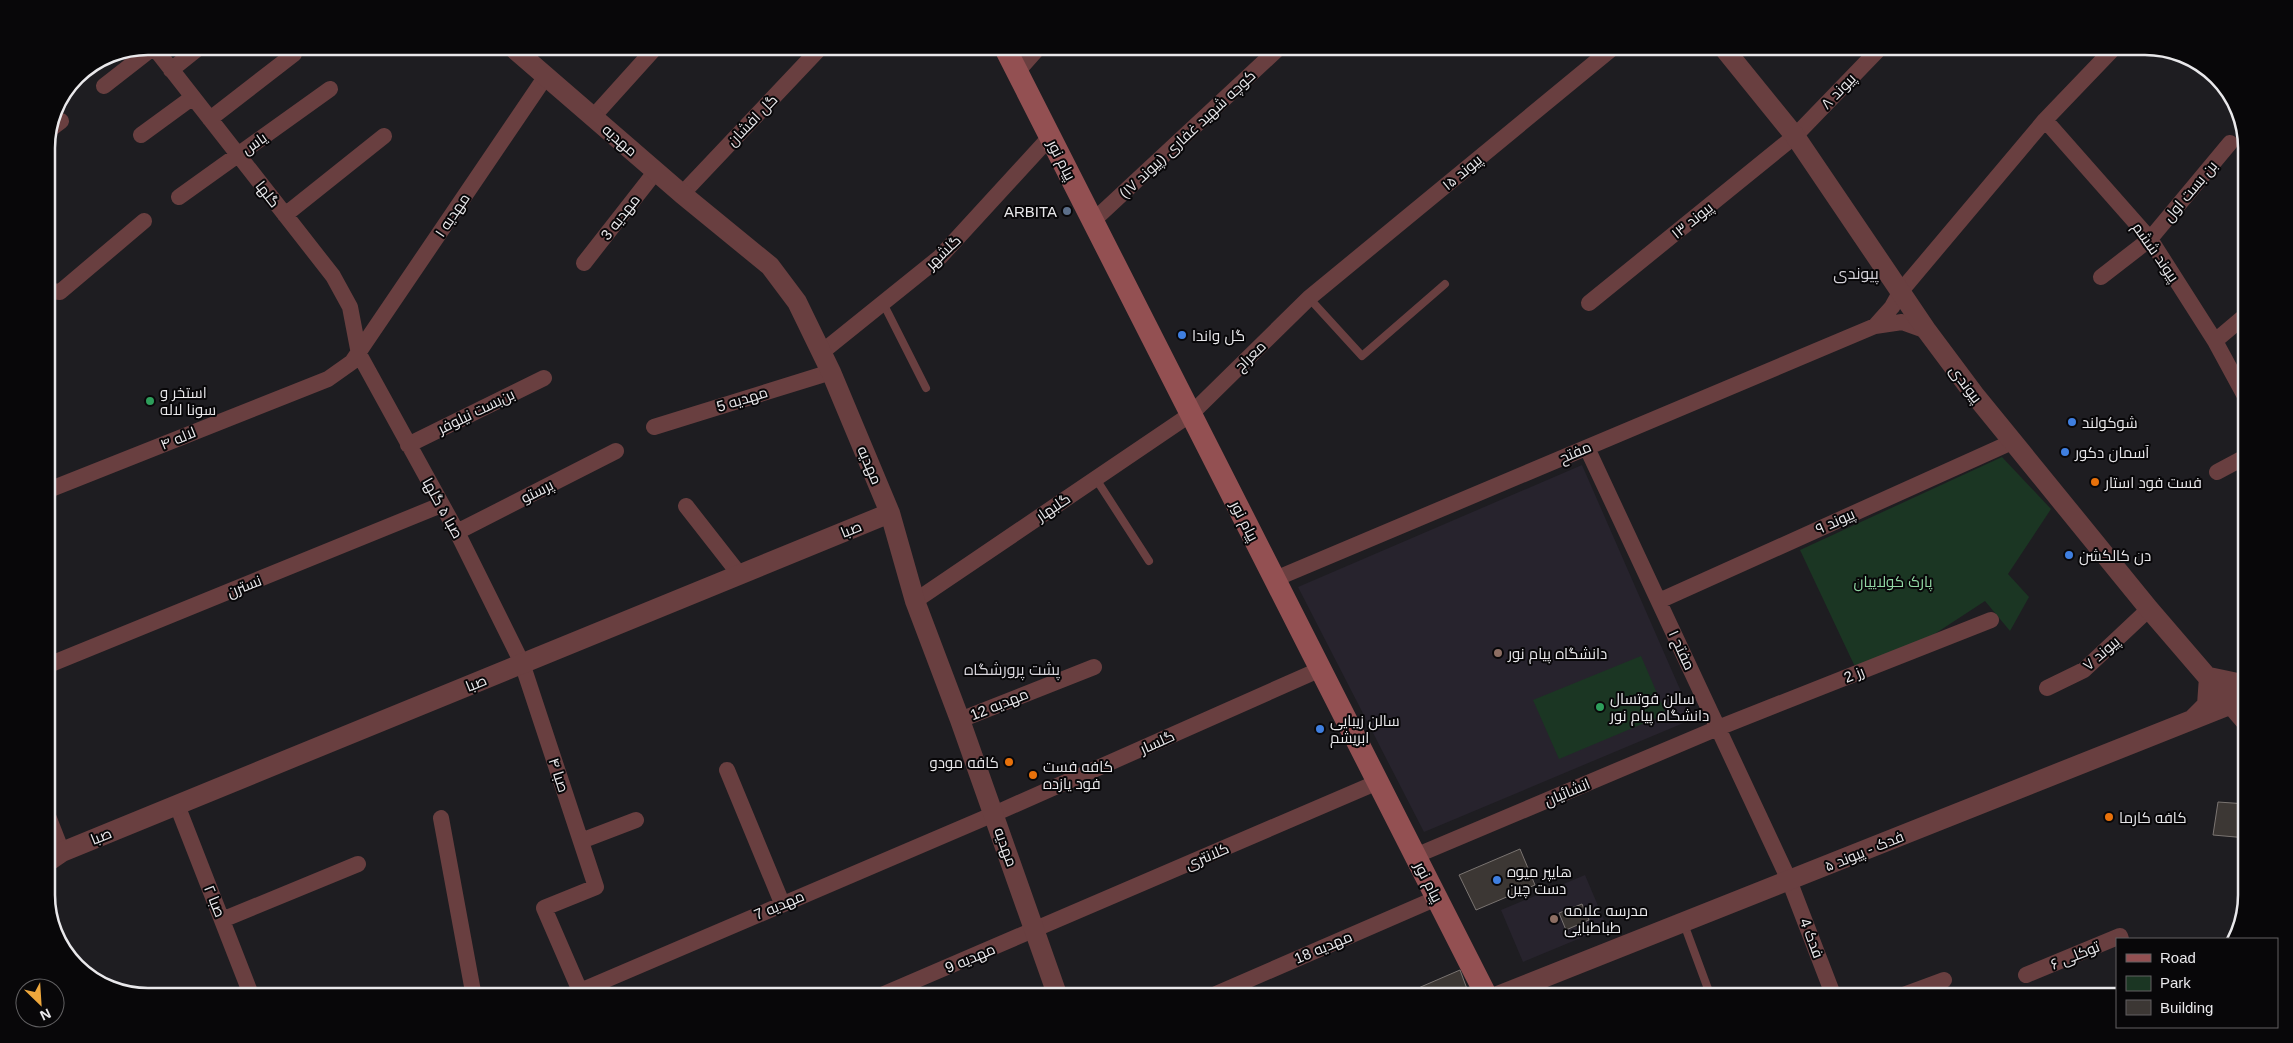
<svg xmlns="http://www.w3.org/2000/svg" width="2293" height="1043" viewBox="0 0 2293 1043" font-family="Arial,Cairo,sans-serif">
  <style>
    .built { fill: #27232d }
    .green { fill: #1b3623 }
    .building { fill: #3c3734; stroke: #7a7471 }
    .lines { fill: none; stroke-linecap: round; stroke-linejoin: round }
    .service { stroke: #693f40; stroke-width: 8 }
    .minor { stroke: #693f40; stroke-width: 16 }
    .tertiary { stroke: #693f40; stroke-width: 20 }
    .secondary { stroke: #935052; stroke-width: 22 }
    .service-dot { fill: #5c6f8a; stroke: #080709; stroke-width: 2 }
    .shop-dot { fill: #3f7fe0; stroke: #080709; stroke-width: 2 }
    .leisure-dot { fill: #2e9e5b; stroke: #080709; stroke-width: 2 }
    .food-dot { fill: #e8710a; stroke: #080709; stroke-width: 2 }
    .education-dot { fill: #8d6e63; stroke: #080709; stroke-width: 2 }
    .labels { text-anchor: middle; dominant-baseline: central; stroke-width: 4; stroke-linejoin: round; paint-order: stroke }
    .street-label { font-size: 15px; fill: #e9e8eb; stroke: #080709 }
    .poi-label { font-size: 15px; fill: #e9e8eb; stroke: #080709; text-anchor: start }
    .park-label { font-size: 15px; fill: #93daa6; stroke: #080709 }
    .neighbourhood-label { font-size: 16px; fill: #d6d3da; stroke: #080709 }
    .rim { fill: none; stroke: #e9e8eb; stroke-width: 2.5 }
  </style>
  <rect width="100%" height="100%" fill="#1e1d21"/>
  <path class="built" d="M 1582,465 L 1693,719 L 1424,832 L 1298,587 Z
    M 1585,875 L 1607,927 L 1523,962 L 1501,910 Z"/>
  <path class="green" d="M 2002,457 L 2051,509 L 2008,574 L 2029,597 L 2010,631 L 1985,601 L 1933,635 L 1857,671 L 1800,550 Z
    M 1641,656 L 1666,714 L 1559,759 L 1533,700 Z"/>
  <path class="building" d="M 2218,802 L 2247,804 L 2247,838 L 2213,835 Z
    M 1520,849 L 1535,885 L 1476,910 L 1459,875 Z
    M 1582,904 L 1589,920 L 1566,930 L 1559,913 Z
    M 1460,970 L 1470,997 L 1420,997 L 1416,989 Z"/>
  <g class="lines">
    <path class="service" d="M 1309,298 L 1362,356 L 1445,284
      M 883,303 L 926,388
      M 1096,479 L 1149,561
      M 1684,924 L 1711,997"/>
    <path class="minor" d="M 153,46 L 333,276 L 350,307 L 359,354 L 457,532 L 522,663 L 596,887 L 544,908 L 580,991
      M 171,70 L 201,46
      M 1017,72 L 1040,46
      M 104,86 L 154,47
      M 593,117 L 657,46
      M 210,119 L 294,54
      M 2045,120 L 2150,239 L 2215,341 L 2247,400
      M 49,130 L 61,121
      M 141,135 L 193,97
      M 682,194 L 822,46
      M 179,197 L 330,89
      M 285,215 L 384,136
      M 1093,221 L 1281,46
      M 584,263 L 656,171
      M 2101,277 L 2150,239 L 2230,143
      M 46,284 L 52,291 L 60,292 L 144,221
      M 1589,303 L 1795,136 L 1882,46
      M 1875,326 L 1892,307 L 1901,291 L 2045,120 L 2116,46
      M 2215,341 L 2247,314
      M 822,352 L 940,257 L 1050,137
      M 654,427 L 831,372
      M 408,445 L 544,378
      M 1587,448 L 1789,880 L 1834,997
      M 2217,472 L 2247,456
      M 46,491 L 328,379 L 352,362 L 546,76
      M 686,506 L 740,575
      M 457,532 L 616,451
      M 1275,579 L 1875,326 L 1902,322 L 1927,331
      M 915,601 L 1191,414 L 1309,298 L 1615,46
      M 1659,601 L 2012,442
      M 46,666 L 441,505
      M 2047,688 L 2084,670 L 2149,609
      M 960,720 L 1094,667
      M 727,770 L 782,903
      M 177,805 L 252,997
      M 46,811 L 62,852
      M 441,818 L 474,997
      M 581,841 L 636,820
      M 1415,856 L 1718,728 L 1991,620
      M 222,920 L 358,864
      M 2026,975 L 2120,936 L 2121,939
      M 566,997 L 994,814 L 1321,669
      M 877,997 L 1378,782
      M 1209,997 L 1437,898
      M 1898,997 L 1944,980"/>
    <path class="tertiary" d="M 511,46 L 682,194 L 770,266 L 797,302 L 831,372 L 890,513 L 915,601 L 960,720 L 1058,997
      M 1722,46 L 1795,136 L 1927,331 L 1974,394 L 2149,609 L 2247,723
      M 2192,720 L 2207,705 L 2209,677 L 2247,685
      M 46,863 L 62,852 L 890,513
      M 1495,997 L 2247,698"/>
    <path class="secondary" d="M 1004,46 L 1487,997"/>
  </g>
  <circle class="service-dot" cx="1067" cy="211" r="5"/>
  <g class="shop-dot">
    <circle cx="1182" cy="335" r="5"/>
    <circle cx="2072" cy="422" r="5"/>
    <circle cx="2065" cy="452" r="5"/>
    <circle cx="2069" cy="555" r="5"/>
    <circle cx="1320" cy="729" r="5"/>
    <circle cx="1497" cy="880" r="5"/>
  </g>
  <g class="leisure-dot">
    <circle cx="150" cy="401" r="5"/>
    <circle cx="1600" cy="707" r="5"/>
  </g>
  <g class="food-dot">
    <circle cx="2095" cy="482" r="5"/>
    <circle cx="1009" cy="762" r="5"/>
    <circle cx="1033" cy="775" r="5"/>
    <circle cx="2109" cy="817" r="5"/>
  </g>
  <g class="education-dot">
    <circle cx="1498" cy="653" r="5"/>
    <circle cx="1554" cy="919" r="5"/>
  </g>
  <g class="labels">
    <g class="street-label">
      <text transform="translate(1838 91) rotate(-46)">پیوند ۸</text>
      <text transform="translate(752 120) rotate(-46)">گل افشان</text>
      <text transform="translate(1187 134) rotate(-43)">کوچه شهید غفاری (پیوند ۱۷)</text>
      <text transform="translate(620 140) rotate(41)">مهدیه</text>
      <text transform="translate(254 143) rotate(-35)">یاس</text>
      <text transform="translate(1062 160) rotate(63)">پیام نور</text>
      <text transform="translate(1462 172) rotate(-40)">پیوند ۱۵</text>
      <text transform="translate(2190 191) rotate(-50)">بن بست اول</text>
      <text transform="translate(268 194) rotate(52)">گلها</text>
      <text transform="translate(452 215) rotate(-56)">مهدیه ۱</text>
      <text transform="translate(620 217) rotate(-52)">مهدیه 3</text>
      <text transform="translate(1692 220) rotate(-39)">پیوند ۱۳</text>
      <text transform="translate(943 252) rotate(-44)">گلشهر</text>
      <text transform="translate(2156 252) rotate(55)">پیوند ششم</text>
      <text transform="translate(1250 356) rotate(-44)">معراج</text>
      <text transform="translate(1966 384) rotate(53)">پیوندی</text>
      <text transform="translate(742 399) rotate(-17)">مهدیه 5</text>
      <text transform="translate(476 411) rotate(-26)">بن‌بست نیلوفر</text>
      <text transform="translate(178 438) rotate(-22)">لاله ۴</text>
      <text transform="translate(1575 452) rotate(-23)">مفتح</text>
      <text transform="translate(870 465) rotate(67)">مهدیه</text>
      <text transform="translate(537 491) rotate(-27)">پرستو</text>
      <text transform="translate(1053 507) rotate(-34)">گلبهار</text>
      <text transform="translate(443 508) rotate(61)">صبا ۵ گلها</text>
      <text transform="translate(1245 521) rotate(63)">پیام نور</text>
      <text transform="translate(1835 521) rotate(-24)">پیوند ۹</text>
      <text transform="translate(851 529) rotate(-22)">صبا</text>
      <text transform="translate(244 586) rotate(-22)">نسترن</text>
      <text transform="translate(1682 650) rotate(65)">مفتح ۱</text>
      <text transform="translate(2101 653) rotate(-41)">پیوند ۷</text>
      <text transform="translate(1854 674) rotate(-22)">رز 2</text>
      <text transform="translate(476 683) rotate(-22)">صبا</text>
      <text transform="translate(999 704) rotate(-22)">مهدیه 12</text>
      <text transform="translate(1157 742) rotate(-24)">گلسار</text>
      <text transform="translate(559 775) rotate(72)">صبا ۴</text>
      <text transform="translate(1567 792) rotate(-23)">انشائیان</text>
      <text transform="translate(101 836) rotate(-22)">صبا</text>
      <text transform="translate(1006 847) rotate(70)">مهدیه</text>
      <text transform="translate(1864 851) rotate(-22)">فدک - پیوند ۵</text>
      <text transform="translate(1207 856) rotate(-23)">کلانتری</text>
      <text transform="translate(1429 882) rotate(63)">پیام نور</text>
      <text transform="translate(215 901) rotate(68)">صبا ۲</text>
      <text transform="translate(779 905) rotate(-23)">مهدیه 7</text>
      <text transform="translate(1812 938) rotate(69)">فدک 4</text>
      <text transform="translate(1323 947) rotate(-23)">مهدیه 18</text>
      <text transform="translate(2075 955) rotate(-22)">توکلی ۶</text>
      <text transform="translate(970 958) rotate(-23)">مهدیه 9</text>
    </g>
    <g class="poi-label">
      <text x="1057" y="211" text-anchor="end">ARBITA</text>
      <text x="1192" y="335">گل واندا</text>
      <text x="160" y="392">استخر و<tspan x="160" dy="17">سونا لاله</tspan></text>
      <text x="2082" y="422">شوکولند</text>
      <text x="2075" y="452">آسمان دکور</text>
      <text x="2105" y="482">فست فود استار</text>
      <text x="2079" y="555">دن کالکشن</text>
      <text x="1508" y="653">دانشگاه پیام نور</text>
      <text x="1610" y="698">سالن فوتسال<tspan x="1610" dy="17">دانشگاه پیام نور</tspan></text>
      <text x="1330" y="720">سالن زیبایی<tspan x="1330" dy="17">ابریشم</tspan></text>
      <text x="999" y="762" text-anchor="end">کافه مودو</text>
      <text x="1043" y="766">کافه فست<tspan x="1043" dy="17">فود یازده</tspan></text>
      <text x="2119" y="817">کافه کارما</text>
      <text x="1507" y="871">هایپر میوه<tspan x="1507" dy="17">دست چین</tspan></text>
      <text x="1564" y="910">مدرسه علامه<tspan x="1564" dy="17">طباطبایی</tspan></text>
    </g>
    <g class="park-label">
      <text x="1893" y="581">پارک کولاییان</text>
    </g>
    <g class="neighbourhood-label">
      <text x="1856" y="273">پیوندی</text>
      <text x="1012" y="669">پشت پرورشگاه</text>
    </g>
  </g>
  <path d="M0 0H2293V1043H0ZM148 55H2145A93 93 0 0 1 2238 148V895A93 93 0 0 1 2145 988H148A93 93 0 0 1 55 895V148A93 93 0 0 1 148 55Z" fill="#080709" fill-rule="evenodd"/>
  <path class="rim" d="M148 55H2145A93 93 0 0 1 2238 148V895A93 93 0 0 1 2145 988H148A93 93 0 0 1 55 895V148A93 93 0 0 1 148 55Z"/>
  <rect x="2116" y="938" width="162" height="90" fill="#080709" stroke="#626163"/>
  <rect x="2126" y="954" width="25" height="8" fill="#935052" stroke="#626163"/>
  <text x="2160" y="963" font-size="15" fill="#e9e8eb">Road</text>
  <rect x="2126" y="976" width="25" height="15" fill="#1b3623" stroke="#626163"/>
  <text x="2160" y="988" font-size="15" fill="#e9e8eb">Park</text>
  <rect x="2126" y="1000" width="25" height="15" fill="#3c3734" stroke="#626163"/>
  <text x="2160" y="1013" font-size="15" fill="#e9e8eb">Building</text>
  <g transform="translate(40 1003) rotate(155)"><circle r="24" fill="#080709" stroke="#626163"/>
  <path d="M0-4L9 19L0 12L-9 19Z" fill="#eea73c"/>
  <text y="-8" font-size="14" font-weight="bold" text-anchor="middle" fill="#e9e8eb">N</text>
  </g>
</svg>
